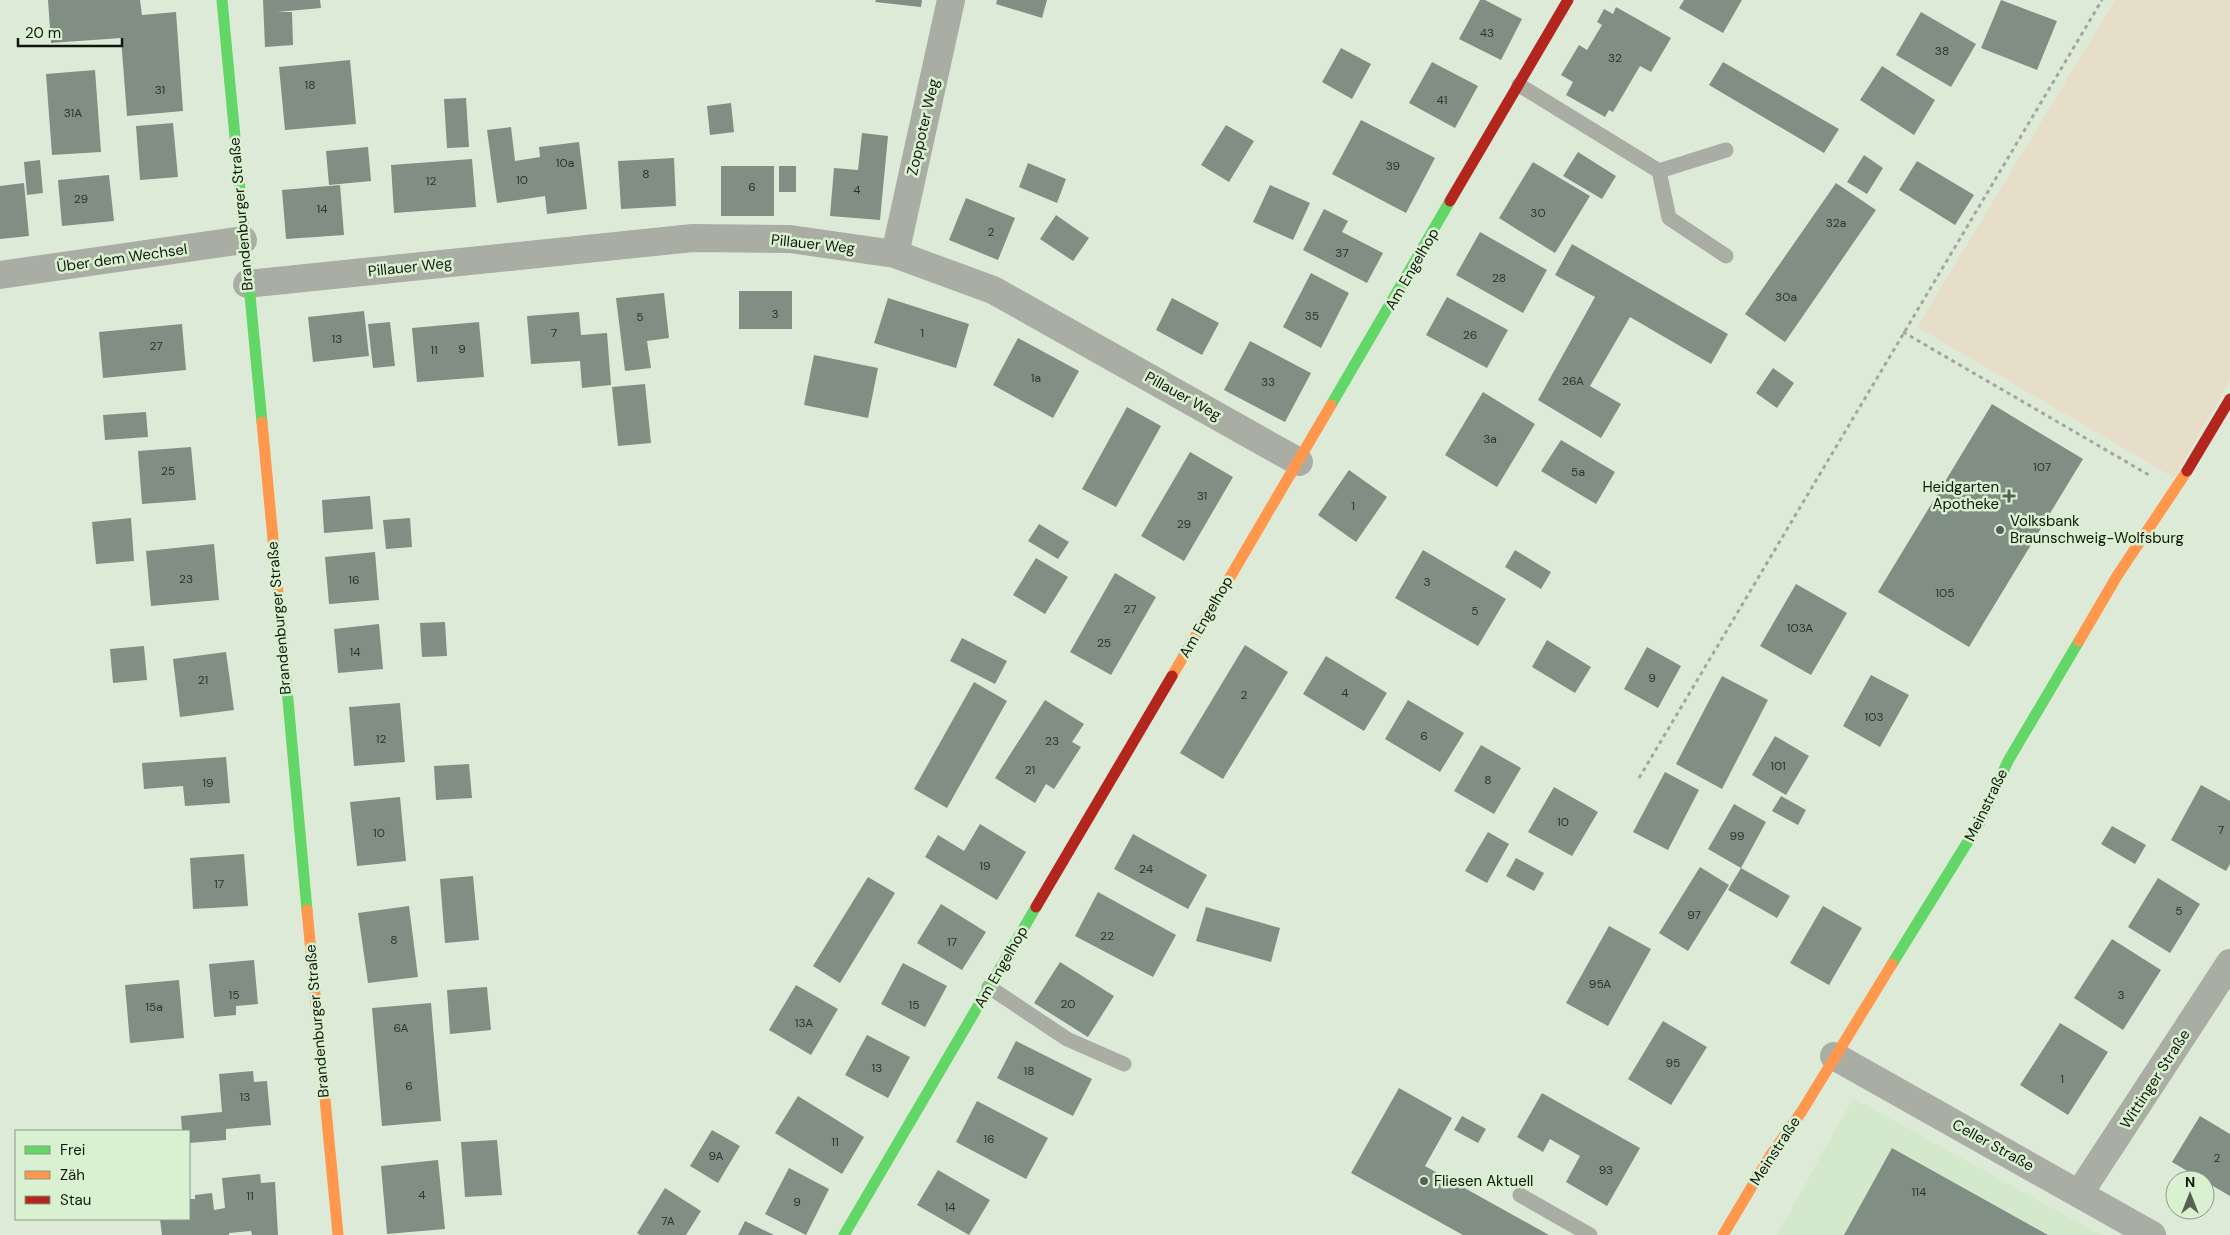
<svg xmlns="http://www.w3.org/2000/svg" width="2230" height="1235" viewBox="0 0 2230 1235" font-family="'DM Sans',sans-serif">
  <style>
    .built { fill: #d4e8cb }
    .green { fill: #e7dec9 }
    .building { fill: #808e84 }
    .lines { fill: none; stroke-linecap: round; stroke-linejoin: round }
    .path { stroke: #a2a69e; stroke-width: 3; stroke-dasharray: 4 4; stroke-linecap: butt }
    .lane { stroke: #a9ada4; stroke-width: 15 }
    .street { stroke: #a9ada4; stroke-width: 28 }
    .fast { stroke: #63d668; stroke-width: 11 }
    .slow { stroke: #ff974d; stroke-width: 11 }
    .jam { stroke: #b3261e; stroke-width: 11 }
    .poi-dot { fill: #586153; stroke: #daf1d1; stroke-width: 2 }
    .labels { text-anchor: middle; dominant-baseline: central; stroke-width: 5; stroke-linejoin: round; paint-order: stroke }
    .number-label { font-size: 12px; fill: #2c352a }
    .street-label { font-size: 15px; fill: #10170c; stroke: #daf1d1 }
    .poi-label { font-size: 15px; fill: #10170c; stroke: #daf1d1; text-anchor: start }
  </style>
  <rect width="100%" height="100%" fill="#deead8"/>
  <path class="built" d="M 1853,1098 L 2101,1235 L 1777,1235 Z"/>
  <path class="green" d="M 2115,0 L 2230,0 L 2230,381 L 2174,478 L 1917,327 Z"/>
  <path class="building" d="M 48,0 L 140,0 L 142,15 L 176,12 L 183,111 L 127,116 L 121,38 L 51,43 Z
    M 263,0 L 320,0 L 321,8 L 277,12 L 292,12 L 293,45 L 265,47 Z
    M 876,0 L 922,0 L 921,7 L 875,2 Z
    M 997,0 L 1047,0 L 1042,18 L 996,4 Z
    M 1480,0 L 1485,0 L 1522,19 L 1501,60 L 1459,39 Z
    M 1684,0 L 1742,0 L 1723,33 L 1679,8 Z
    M 2001,0 L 2057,21 L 2037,70 L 1981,48 Z
    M 1616,7 L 1671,38 L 1651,72 L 1640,66 L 1613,112 L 1609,110 L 1605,117 L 1566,95 L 1573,82 L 1561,75 L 1579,45 L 1587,50 L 1602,25 L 1597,22 L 1604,9 L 1613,14 Z
    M 1921,12 L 1976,44 L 1951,87 L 1896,55 Z
    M 1341,48 L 1371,64 L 1352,99 L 1322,82 Z
    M 350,60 L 356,124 L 285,130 L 279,67 Z
    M 1432,62 L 1478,86 L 1455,128 L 1409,103 Z
    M 1723,62 L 1839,129 L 1824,153 L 1709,85 Z
    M 1882,66 L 1935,100 L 1914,135 L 1860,100 Z
    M 95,70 L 101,152 L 52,155 L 46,74 Z
    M 466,98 L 469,147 L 447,148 L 444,99 Z
    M 731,103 L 734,132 L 710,135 L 707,106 Z
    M 1361,120 L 1435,158 L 1406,213 L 1332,174 Z
    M 173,123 L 178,177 L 140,180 L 136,126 Z
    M 1226,125 L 1254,141 L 1229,182 L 1201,165 Z
    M 511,127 L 515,161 L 540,157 L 539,147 L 579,142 L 587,209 L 547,214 L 545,196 L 497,203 L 487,130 Z
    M 862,133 L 888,136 L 880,220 L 830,216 L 834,168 L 858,170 Z
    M 368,147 L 371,181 L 329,185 L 326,151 Z
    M 1578,152 L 1616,176 L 1602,199 L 1563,176 Z
    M 1864,155 L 1883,168 L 1867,194 L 1847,182 Z
    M 674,158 L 676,206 L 621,209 L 618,161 Z
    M 472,159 L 476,207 L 394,213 L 391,165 Z
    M 40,160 L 43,193 L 27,195 L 24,162 Z
    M 1917,161 L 1974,195 L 1955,225 L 1899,190 Z
    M 1533,162 L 1590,196 L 1555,253 L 1499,218 Z
    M 1028,163 L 1066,179 L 1057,203 L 1019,187 Z
    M 721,166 L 774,166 L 774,216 L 721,216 Z
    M 779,166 L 796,166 L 796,192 L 779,192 Z
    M 109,175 L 114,221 L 62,226 L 58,180 Z
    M 24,183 L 29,236 L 0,239 L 0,186 Z
    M 1836,183 L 1876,210 L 1785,342 L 1745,314 Z
    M 340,185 L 344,235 L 286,239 L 282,190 Z
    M 1270,185 L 1310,203 L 1293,240 L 1253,222 Z
    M 966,198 L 1015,218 L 998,260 L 949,240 Z
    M 1324,209 L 1348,221 L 1342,232 L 1383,253 L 1367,283 L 1303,250 Z
    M 1056,215 L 1089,238 L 1073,261 L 1040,239 Z
    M 1480,232 L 1547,270 L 1523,313 L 1456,275 Z
    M 1572,244 L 1728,334 L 1711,364 L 1630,317 L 1590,386 L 1621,404 L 1601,438 L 1538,400 L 1595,297 L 1555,275 Z
    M 1311,273 L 1349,293 L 1321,348 L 1283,327 Z
    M 739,291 L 792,291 L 792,329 L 739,329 Z
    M 664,293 L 669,338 L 647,341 L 651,368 L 625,371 L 616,298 Z
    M 1447,297 L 1508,330 L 1487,368 L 1426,335 Z
    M 888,298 L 969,324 L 956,368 L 874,343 Z
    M 1172,298 L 1219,323 L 1202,355 L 1156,330 Z
    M 364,311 L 369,356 L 313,362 L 308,317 Z
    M 579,312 L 581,335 L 607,333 L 611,385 L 582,388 L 580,361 L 531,364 L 527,316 Z
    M 390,322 L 395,366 L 373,368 L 368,324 Z
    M 479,322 L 484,377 L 417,382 L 412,328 Z
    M 182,324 L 186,370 L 103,378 L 99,332 Z
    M 1018,338 L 1079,371 L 1053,418 L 993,385 Z
    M 1250,341 L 1311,373 L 1285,422 L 1224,390 Z
    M 814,355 L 878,368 L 868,418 L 804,405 Z
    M 1773,368 L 1794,383 L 1777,408 L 1756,393 Z
    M 645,384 L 651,443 L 618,446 L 612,387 Z
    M 1483,392 L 1535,424 L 1497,487 L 1445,455 Z
    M 1992,404 L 2083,459 L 1969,647 L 1878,592 Z
    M 1127,407 L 1161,426 L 1116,507 L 1082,489 Z
    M 146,412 L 148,437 L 105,440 L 103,415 Z
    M 1561,440 L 1615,472 L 1596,504 L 1541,471 Z
    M 191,447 L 196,500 L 142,504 L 138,451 Z
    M 1190,452 L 1233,477 L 1184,561 L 1141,536 Z
    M 1349,470 L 1387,497 L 1356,542 L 1318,515 Z
    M 370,496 L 373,529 L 324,533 L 322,500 Z
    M 131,518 L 134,561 L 96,564 L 92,522 Z
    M 410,518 L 412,547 L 386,549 L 383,520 Z
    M 1039,524 L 1069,542 L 1058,559 L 1028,541 Z
    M 214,544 L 219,600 L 151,606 L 146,551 Z
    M 1423,550 L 1506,599 L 1478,646 L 1395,598 Z
    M 1515,550 L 1551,572 L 1541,589 L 1505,567 Z
    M 375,552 L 379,600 L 329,604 L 325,557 Z
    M 1036,558 L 1068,577 L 1045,614 L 1013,595 Z
    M 1115,573 L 1156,597 L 1111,675 L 1070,652 Z
    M 1796,584 L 1847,613 L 1811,675 L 1760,646 Z
    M 445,622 L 447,656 L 422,657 L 420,623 Z
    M 379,624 L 383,669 L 338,673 L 334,629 Z
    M 962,638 L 1007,661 L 995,684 L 950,661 Z
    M 1547,640 L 1591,667 L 1575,693 L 1532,667 Z
    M 1245,645 L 1288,672 L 1223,779 L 1180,753 Z
    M 144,646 L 147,680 L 113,683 L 110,649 Z
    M 1647,647 L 1681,666 L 1658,708 L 1624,689 Z
    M 226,652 L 234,710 L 180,717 L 173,659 Z
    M 1326,656 L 1387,693 L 1364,731 L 1303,694 Z
    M 1871,675 L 1909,695 L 1880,747 L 1843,726 Z
    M 1722,676 L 1768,700 L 1722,789 L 1676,764 Z
    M 974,682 L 1007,701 L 947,808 L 914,789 Z
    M 1045,700 L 1084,724 L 1072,742 L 1081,747 L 1054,789 L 1046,784 L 1035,803 L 995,778 Z
    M 1408,700 L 1464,733 L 1440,772 L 1385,739 Z
    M 400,703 L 405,762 L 354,766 L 349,707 Z
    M 1775,736 L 1809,756 L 1786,795 L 1752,775 Z
    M 1481,745 L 1521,768 L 1494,814 L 1454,791 Z
    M 226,757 L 230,803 L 185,806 L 183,786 L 144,789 L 142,763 Z
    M 469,764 L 472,798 L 436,800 L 434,766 Z
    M 1665,772 L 1699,790 L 1668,850 L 1633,832 Z
    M 2201,785 L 2230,801 L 2230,864 L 2226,871 L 2171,840 Z
    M 1554,787 L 1598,812 L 1572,856 L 1528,832 Z
    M 1781,796 L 1806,810 L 1798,825 L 1772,811 Z
    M 400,797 L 406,861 L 357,866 L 350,802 Z
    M 1734,804 L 1766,822 L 1741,868 L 1708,849 Z
    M 980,824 L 1026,852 L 997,900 L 925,857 L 938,835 L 964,851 Z
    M 2112,826 L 2146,845 L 2135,864 L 2101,844 Z
    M 1488,832 L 1509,844 L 1487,883 L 1465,871 Z
    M 1133,834 L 1207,875 L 1188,909 L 1114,869 Z
    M 244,854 L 248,906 L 193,909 L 190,858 Z
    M 1516,858 L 1544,873 L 1534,891 L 1506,876 Z
    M 1700,867 L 1729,885 L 1688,951 L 1659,933 Z
    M 1741,868 L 1790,896 L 1777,918 L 1728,890 Z
    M 473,876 L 479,940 L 445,943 L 440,879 Z
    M 868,877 L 895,893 L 840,983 L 813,966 Z
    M 2158,878 L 2200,904 L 2170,953 L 2128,927 Z
    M 1098,892 L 1176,935 L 1153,977 L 1075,936 Z
    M 941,904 L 986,932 L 962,970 L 917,943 Z
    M 409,906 L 418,977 L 368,983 L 358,913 Z
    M 1823,906 L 1862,928 L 1829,985 L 1790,963 Z
    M 1206,907 L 1280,928 L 1271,962 L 1196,941 Z
    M 1609,926 L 1651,949 L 1608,1026 L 1566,1003 Z
    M 2112,939 L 2161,970 L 2123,1030 L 2074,998 Z
    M 254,960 L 258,1004 L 236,1006 L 236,1015 L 214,1017 L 209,964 Z
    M 1060,962 L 1114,996 L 1088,1037 L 1034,1003 Z
    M 903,963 L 947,986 L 925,1027 L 881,1004 Z
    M 179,980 L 184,1038 L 130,1043 L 125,985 Z
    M 796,985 L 838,1009 L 811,1055 L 769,1030 Z
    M 487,987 L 491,1030 L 450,1034 L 447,990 Z
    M 431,1003 L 441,1121 L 382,1126 L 372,1008 Z
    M 1663,1021 L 1707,1047 L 1671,1105 L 1628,1079 Z
    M 2060,1023 L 2108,1052 L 2068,1115 L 2020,1085 Z
    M 867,1035 L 910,1057 L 888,1098 L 845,1075 Z
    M 1016,1041 L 1092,1079 L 1073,1116 L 997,1078 Z
    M 253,1071 L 254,1082 L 267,1081 L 271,1125 L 226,1129 L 226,1140 L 189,1143 L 189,1131 L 182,1131 L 181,1116 L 222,1112 L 219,1074 Z
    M 1399,1088 L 1452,1118 L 1425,1166 L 1549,1235 L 1463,1235 L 1351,1173 Z
    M 1542,1093 L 1640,1148 L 1607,1206 L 1566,1182 L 1580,1156 L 1550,1139 L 1543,1152 L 1517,1137 Z
    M 798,1096 L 864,1137 L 842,1174 L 775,1133 Z
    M 977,1101 L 1048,1138 L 1026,1179 L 956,1142 Z
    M 1462,1116 L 1486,1129 L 1478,1143 L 1454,1130 Z
    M 2200,1116 L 2230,1134 L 2230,1196 L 2172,1162 Z
    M 712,1130 L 740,1146 L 718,1183 L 690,1166 Z
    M 497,1140 L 502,1195 L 465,1197 L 461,1142 Z
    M 1892,1148 L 2048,1235 L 1844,1235 Z
    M 438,1160 L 445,1229 L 387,1234 L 381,1166 Z
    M 789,1168 L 829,1189 L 806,1235 L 765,1214 Z
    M 938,1170 L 990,1200 L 969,1235 L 917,1205 Z
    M 260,1174 L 261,1183 L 275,1182 L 278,1235 L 252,1235 L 251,1231 L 229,1233 L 229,1235 L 162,1235 L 160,1219 L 189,1219 L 189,1199 L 195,1199 L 195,1195 L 212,1193 L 214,1210 L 225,1208 L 222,1178 Z
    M 665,1188 L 701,1211 L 686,1235 L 640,1235 L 637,1233 Z
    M 745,1221 L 774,1235 L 738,1235 Z"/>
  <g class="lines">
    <path class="path" d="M 1903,332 L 2149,475
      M 1639,778 L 2102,0"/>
    <path class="lane" d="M 1519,85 L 1659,171 L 1726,150
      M 1659,171 L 1669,218 L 1726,256
      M 989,987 L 1067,1039 L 1124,1064
      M 1520,1195 L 1590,1235"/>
    <path class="street" d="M 895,254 L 951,0
      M 0,275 L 243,240
      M 247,284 L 693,238 L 790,239 L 895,254 L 993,290 L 1299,462
      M 1834,1056 L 2152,1235
      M 2079,1194 L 2230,963"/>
    <path class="fast" d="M 222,0 L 262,422
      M 1331,405 L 1450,201
      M 286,678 L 307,910
      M 1892,964 L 1980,822 L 2008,761 L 2079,641
      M 844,1235 L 1036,907"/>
    <path class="slow" d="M 262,422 L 286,678
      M 2079,641 L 2117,576 L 2187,471
      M 1172,676 L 1331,405
      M 307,910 L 338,1235
      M 1723,1235 L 1770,1156 L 1802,1111 L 1892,964"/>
    <path class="jam" d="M 1450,201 L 1568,0
      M 2187,471 L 2230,399
      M 1036,907 L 1172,676"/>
  </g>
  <g class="poi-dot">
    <path d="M2006.5 488.5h5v5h5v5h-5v5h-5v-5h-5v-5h5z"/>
    <circle cx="2000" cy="530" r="5"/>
    <circle cx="1424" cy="1181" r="5"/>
  </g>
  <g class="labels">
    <g class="number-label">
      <text x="1487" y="33">43</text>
      <text x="1942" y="51">38</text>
      <text x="1615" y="58">32</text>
      <text x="310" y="85">18</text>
      <text x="160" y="90">31</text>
      <text x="1442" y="100">41</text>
      <text x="73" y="113">31A</text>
      <text x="565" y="163">10a</text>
      <text x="1393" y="166">39</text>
      <text x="646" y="174">8</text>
      <text x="522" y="180">10</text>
      <text x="431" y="181">12</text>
      <text x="752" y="187">6</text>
      <text x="857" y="190">4</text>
      <text x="81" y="199">29</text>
      <text x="322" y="209">14</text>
      <text x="1538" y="213">30</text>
      <text x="1836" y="223">32a</text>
      <text x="991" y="232">2</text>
      <text x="1342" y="253">37</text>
      <text x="1499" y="278">28</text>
      <text x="1786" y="297">30a</text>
      <text x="775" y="314">3</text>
      <text x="1312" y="316">35</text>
      <text x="640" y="317">5</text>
      <text x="554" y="333">7</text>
      <text x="922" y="333">1</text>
      <text x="1470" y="335">26</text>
      <text x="337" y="339">13</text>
      <text x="156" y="346">27</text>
      <text x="462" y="349">9</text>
      <text x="434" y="350">11</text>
      <text x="1036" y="378">1a</text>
      <text x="1573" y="381">26A</text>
      <text x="1268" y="382">33</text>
      <text x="1490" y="439">3a</text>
      <text x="2042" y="467">107</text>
      <text x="168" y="471">25</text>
      <text x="1578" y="472">5a</text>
      <text x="1202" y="496">31</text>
      <text x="1353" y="506">1</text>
      <text x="1184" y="524">29</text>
      <text x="186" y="579">23</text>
      <text x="354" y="580">16</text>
      <text x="1427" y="582">3</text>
      <text x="1945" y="593">105</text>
      <text x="1130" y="609">27</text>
      <text x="1475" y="611">5</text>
      <text x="1800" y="628">103A</text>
      <text x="1104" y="643">25</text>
      <text x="355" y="652">14</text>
      <text x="1652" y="678">9</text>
      <text x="203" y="680">21</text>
      <text x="1345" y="693">4</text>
      <text x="1244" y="695">2</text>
      <text x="1874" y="717">103</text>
      <text x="1424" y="736">6</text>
      <text x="381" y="739">12</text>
      <text x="1052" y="741">23</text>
      <text x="1778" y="766">101</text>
      <text x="1030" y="770">21</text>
      <text x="1488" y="780">8</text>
      <text x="208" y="783">19</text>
      <text x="1563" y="822">10</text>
      <text x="2221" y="830">7</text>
      <text x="379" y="833">10</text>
      <text x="1737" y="836">99</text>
      <text x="985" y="866">19</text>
      <text x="1146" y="869">24</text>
      <text x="219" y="884">17</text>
      <text x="2179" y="911">5</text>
      <text x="1694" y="915">97</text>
      <text x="1107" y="936">22</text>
      <text x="394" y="940">8</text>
      <text x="952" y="942">17</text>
      <text x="1600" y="984">95A</text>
      <text x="234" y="995">15</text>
      <text x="2121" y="995">3</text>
      <text x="1068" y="1004">20</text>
      <text x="914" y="1005">15</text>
      <text x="154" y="1007">15a</text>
      <text x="804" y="1023">13A</text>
      <text x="401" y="1028">6A</text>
      <text x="1673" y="1063">95</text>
      <text x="877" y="1068">13</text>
      <text x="1029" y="1071">18</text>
      <text x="2062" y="1079">1</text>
      <text x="409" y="1086">6</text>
      <text x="245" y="1097">13</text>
      <text x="989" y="1139">16</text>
      <text x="835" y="1142">11</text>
      <text x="716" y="1156">9A</text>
      <text x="2217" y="1158">2</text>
      <text x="1606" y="1170">93</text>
      <text x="1919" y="1192">114</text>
      <text x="422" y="1195">4</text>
      <text x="250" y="1196">11</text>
      <text x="797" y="1202">9</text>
      <text x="950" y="1207">14</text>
      <text x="668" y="1221">7A</text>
    </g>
    <g class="street-label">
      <text transform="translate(923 127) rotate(-77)">Zoppoter Weg</text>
      <text transform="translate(241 214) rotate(-95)">Brandenburger Straße</text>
      <text transform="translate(813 244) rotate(6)">Pillauer Weg</text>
      <text transform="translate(122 258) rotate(-8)">Über dem Wechsel</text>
      <text transform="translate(410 267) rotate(-6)">Pillauer Weg</text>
      <text transform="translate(1412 269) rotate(-60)">Am Engelhop</text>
      <text transform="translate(1183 396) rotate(29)">Pillauer Weg</text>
      <text transform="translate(1206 617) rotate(-60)">Am Engelhop</text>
      <text transform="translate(279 618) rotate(-95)">Brandenburger Straße</text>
      <text transform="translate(1986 805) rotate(-64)">Meinstraße</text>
      <text transform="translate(1001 967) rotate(-60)">Am Engelhop</text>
      <text transform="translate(317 1021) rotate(-95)">Brandenburger Straße</text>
      <text transform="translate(2155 1079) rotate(-57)">Wittinger Straße</text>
      <text transform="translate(1993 1145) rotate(29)">Celler Straße</text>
      <text transform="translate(1775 1151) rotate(-57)">Meinstraße</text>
    </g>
    <g class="poi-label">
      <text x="1999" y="487" text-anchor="end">Heidgarten<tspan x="1999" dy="17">Apotheke</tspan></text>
      <text x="2010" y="521">Volksbank<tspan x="2010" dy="17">Braunschweig-Wolfsburg</tspan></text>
      <text x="1434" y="1181">Fliesen Aktuell</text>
    </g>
  </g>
  <rect x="15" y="1130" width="175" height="90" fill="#daf1d1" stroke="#899a82"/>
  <rect x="25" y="1146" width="25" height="8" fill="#63d668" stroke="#899a82"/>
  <text x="60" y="1155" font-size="15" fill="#10170c">Frei</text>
  <rect x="25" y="1171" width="25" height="8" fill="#ff974d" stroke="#899a82"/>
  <text x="60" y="1180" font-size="15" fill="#10170c">Zäh</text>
  <rect x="25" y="1196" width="25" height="8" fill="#b3261e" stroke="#899a82"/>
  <text x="60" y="1205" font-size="15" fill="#10170c">Stau</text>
  <g transform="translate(2190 1195)"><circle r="24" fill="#daf1d1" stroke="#899a82"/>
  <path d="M0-4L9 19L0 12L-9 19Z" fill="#586153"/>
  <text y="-8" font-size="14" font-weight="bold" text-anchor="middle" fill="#10170c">N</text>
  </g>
  <path d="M18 38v8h104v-8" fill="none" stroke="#10170c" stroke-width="2.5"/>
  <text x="25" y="38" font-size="15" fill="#10170c" stroke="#daf1d1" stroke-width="4" paint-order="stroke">20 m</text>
</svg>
